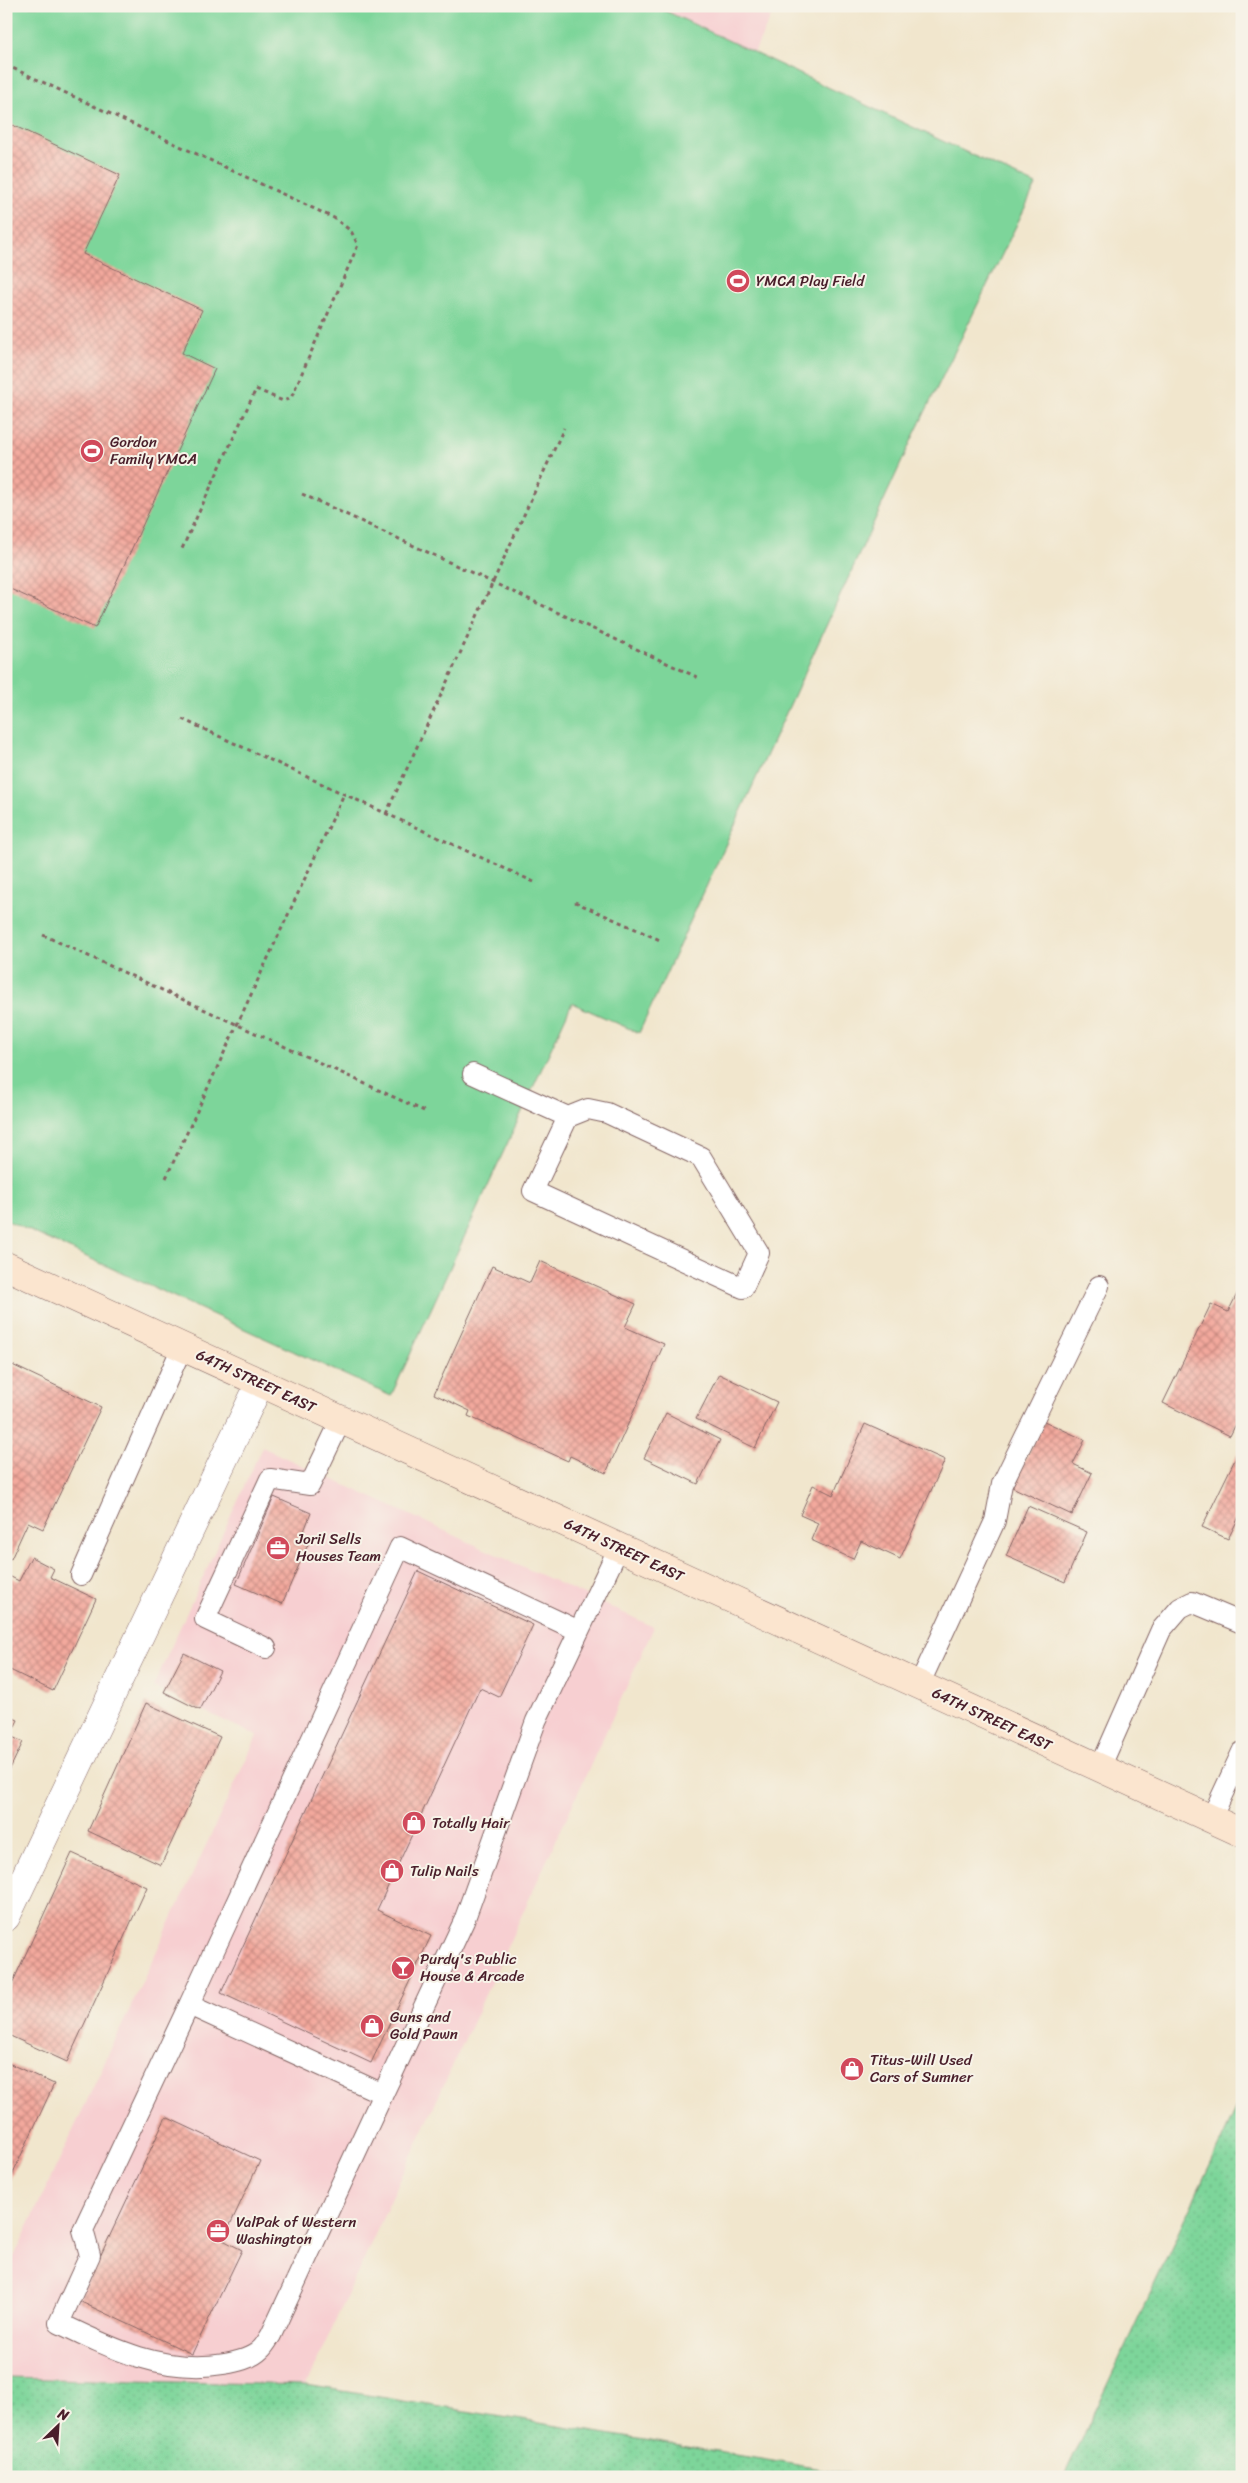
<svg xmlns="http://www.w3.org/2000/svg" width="1248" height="2483" viewBox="0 0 1248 2483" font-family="Sriracha,sans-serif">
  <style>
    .built { fill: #f7cfd1 }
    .grass { fill: url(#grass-dots); stroke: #647a62 }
    .garden { fill: #7dd59a; stroke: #647a62 }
    .building { fill: url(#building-cross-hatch) }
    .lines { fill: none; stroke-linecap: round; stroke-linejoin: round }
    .lane-casing { stroke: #846564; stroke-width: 22 }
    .street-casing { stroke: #846564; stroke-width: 29 }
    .secondary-casing { stroke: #846564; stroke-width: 29 }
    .path { stroke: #846564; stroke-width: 3; stroke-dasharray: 4 4; stroke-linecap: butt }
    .lane { stroke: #fff; stroke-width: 20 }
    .street { stroke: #fff; stroke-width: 28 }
    .secondary { stroke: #fbe5cf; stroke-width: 28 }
    .labels { text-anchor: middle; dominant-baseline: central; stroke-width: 4; stroke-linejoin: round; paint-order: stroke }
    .poi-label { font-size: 15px; fill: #4a1f2b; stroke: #f7f3e8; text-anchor: start }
    .street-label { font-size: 15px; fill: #4a1f2b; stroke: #f7f3e8 }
  </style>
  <defs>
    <pattern id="grass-dots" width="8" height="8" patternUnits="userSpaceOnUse" patternTransform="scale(1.25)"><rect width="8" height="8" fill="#7dd59a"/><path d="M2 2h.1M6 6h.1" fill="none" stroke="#6eb685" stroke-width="1.8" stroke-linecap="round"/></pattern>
    <pattern id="building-cross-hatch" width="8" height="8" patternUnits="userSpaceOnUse" patternTransform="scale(1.25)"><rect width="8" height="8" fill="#f3a99d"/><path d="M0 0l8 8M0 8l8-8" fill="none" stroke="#c78980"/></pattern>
  </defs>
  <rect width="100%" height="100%" fill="#f7f3e8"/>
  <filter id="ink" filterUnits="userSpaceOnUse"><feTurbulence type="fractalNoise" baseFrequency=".02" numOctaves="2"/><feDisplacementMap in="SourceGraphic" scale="10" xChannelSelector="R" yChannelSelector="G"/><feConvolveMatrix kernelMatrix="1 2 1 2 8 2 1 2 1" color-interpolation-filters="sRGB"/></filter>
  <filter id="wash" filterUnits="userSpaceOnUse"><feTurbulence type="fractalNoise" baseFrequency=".0096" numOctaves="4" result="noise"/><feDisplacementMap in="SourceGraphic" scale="20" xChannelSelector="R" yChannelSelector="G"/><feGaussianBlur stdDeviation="1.12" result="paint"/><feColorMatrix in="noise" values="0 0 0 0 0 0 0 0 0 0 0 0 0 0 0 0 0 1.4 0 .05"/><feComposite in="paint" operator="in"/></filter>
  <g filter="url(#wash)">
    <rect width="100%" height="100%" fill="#f1e6cd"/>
    <path class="built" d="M 655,6 L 776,6 L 754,53 Z
      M 262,1447 L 654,1627 L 306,2385 L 6,2378 L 6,2274 L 257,1736 L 153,1687 Z"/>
    <path class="grass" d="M 1242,2096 L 1242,2477 L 1064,2477 Z
      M 6,2378 L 306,2385 L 871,2477 L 6,2477 Z"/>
    <path class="garden" d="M 6,6 L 655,6 L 1036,185 L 913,437 L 639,1033 L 572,1003 L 391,1396 L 6,1220 Z"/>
    <g id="blocks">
      <path class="building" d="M 6,122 L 120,175 L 83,254 L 202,310 L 182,353 L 215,369 L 95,628 L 6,587 Z
        M 540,1261 L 636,1304 L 625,1327 L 664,1344 L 606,1473 L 570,1456 L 568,1461 L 468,1416 L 470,1411 L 434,1394 L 492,1266 L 530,1283 Z
        M 1242,1284 L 1242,1412 L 1230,1436 L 1163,1403 L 1211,1304 L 1228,1312 Z
        M 6,1362 L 101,1407 L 43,1529 L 28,1522 L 11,1559 L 6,1557 Z
        M 719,1374 L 777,1402 L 755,1448 L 696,1419 Z
        M 666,1413 L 720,1440 L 698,1484 L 644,1458 Z
        M 1044,1421 L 1085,1440 L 1073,1464 L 1092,1473 L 1072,1515 L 1012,1487 Z
        M 865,1424 L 945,1460 L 900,1559 L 861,1541 L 853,1559 L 811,1540 L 818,1523 L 800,1515 L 813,1485 L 833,1495 Z
        M 1242,1445 L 1242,1511 L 1228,1539 L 1202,1527 Z
        M 274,1497 L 311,1513 L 301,1539 L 309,1542 L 282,1604 L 236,1584 Z
        M 1028,1506 L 1087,1532 L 1065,1582 L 1006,1556 Z
        M 31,1557 L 54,1569 L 50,1577 L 96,1599 L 53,1691 L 6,1668 L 6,1577 L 7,1575 L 19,1581 Z
        M 418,1571 L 533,1625 L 499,1697 L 480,1688 L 377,1910 L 431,1936 L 371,2063 L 221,1993 Z
        M 184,1653 L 220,1671 L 200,1710 L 164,1692 Z
        M 146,1703 L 220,1737 L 161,1865 L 88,1831 Z
        M 6,1715 L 18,1720 L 10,1736 L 23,1742 L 6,1777 Z
        M 72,1853 L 147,1887 L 67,2062 L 6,2034 L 6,1997 Z
        M 6,2062 L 54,2084 L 6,2188 Z
        M 166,2117 L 260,2161 L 223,2240 L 242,2250 L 192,2354 L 79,2301 Z"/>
    </g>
  </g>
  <g filter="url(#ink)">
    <use href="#blocks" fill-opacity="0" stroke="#846564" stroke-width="1"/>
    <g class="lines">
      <g class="lane-casing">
        <path id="lane" d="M 473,1074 L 568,1117 L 588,1109 L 607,1113 L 701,1157 L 759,1253 L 743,1288 L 533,1191 L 568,1117
          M 81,1575 L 182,1347
          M 579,1631 L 400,1547 L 189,2005 L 383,2094 L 464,1921 L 536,1721 L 619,1547
          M 266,1648 L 205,1619 L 270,1479 L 310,1485 L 341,1420
          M 919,1685 L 995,1521 L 1002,1484 L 1099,1286
          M 1100,1768 L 1161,1630 L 1180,1608 L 1192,1602 L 1242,1623
          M 1211,1819 L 1242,1752
          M 189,2005 L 83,2230 L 90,2255 L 59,2323 C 112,2349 164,2374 224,2364 C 236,2362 251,2359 260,2350 C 264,2347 268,2340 271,2335 L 383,2094"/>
      </g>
      <g class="street-casing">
        <path id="street" d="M 6,1917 L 260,1383"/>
      </g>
      <g class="secondary-casing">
        <path id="secondary" d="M 6,1266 L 1242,1833"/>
      </g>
      <path class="path" d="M 6,65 L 334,218 L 351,231 L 358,245 L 291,398 L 283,401 L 256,389 L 181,551
        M 302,494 L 699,678
        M 182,719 L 534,882
        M 386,814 L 564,428
        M 575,902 L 660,940
        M 43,935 L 424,1111
        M 166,1178 L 344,794"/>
      <use href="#lane" class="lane"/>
      <use href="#street" class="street"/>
      <use href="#secondary" class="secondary"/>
    </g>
  </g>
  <defs>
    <g id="stadium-disc" transform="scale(1.25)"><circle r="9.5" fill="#d1495b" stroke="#f7f3e8"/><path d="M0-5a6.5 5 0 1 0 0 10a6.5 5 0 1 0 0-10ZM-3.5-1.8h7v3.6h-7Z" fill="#fff"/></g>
    <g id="office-disc" transform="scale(1.25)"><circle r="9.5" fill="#d1495b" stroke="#f7f3e8"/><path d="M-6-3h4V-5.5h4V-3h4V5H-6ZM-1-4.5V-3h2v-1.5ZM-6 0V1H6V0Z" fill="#fff"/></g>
    <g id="shop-disc" transform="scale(1.25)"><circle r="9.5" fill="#d1495b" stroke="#f7f3e8"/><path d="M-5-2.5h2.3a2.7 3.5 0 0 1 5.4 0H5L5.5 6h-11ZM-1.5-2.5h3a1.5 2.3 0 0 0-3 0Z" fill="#fff"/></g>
    <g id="bar-disc" transform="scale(1.25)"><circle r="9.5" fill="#d1495b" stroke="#f7f3e8"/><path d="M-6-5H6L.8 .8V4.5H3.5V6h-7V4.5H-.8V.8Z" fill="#fff"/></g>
  </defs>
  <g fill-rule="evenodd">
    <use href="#stadium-disc" x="738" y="281"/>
    <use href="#stadium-disc" x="92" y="451"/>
    <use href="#office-disc" x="278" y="1548"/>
    <use href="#shop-disc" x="414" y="1823"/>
    <use href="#shop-disc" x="392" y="1871"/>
    <use href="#bar-disc" x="403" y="1968"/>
    <use href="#shop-disc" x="372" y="2026"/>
    <use href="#shop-disc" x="852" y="2069"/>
    <use href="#office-disc" x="218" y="2231"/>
  </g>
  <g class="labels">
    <g class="poi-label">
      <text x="756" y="281">YMCA Play Field</text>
      <text x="110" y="442">Gordon<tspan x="110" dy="17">Family YMCA</tspan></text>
      <text x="296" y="1539">Joril Sells<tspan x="296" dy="17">Houses Team</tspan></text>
      <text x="432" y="1823">Totally Hair</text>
      <text x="410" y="1871">Tulip Nails</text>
      <text x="420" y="1959">Purdy's Public<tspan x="420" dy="17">House &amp; Arcade</tspan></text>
      <text x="390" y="2017">Guns and<tspan x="390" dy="17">Gold Pawn</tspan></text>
      <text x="870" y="2060">Titus-Will Used<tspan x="870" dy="17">Cars of Sumner</tspan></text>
      <text x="236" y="2222">ValPak of Western<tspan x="236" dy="17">Washington</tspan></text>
    </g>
    <g class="street-label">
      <text transform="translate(256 1381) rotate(25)">64TH STREET EAST</text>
      <text transform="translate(624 1550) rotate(25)">64TH STREET EAST</text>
      <text transform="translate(992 1719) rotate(25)">64TH STREET EAST</text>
    </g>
  </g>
  <rect width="1248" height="2483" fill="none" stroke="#f7f3e8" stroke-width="25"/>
  <g transform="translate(58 2426) rotate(25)" stroke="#f7f3e8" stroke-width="4" paint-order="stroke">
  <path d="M0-4L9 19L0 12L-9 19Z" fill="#4a1f2b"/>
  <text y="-8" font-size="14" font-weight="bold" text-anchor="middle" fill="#4a1f2b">N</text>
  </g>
</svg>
